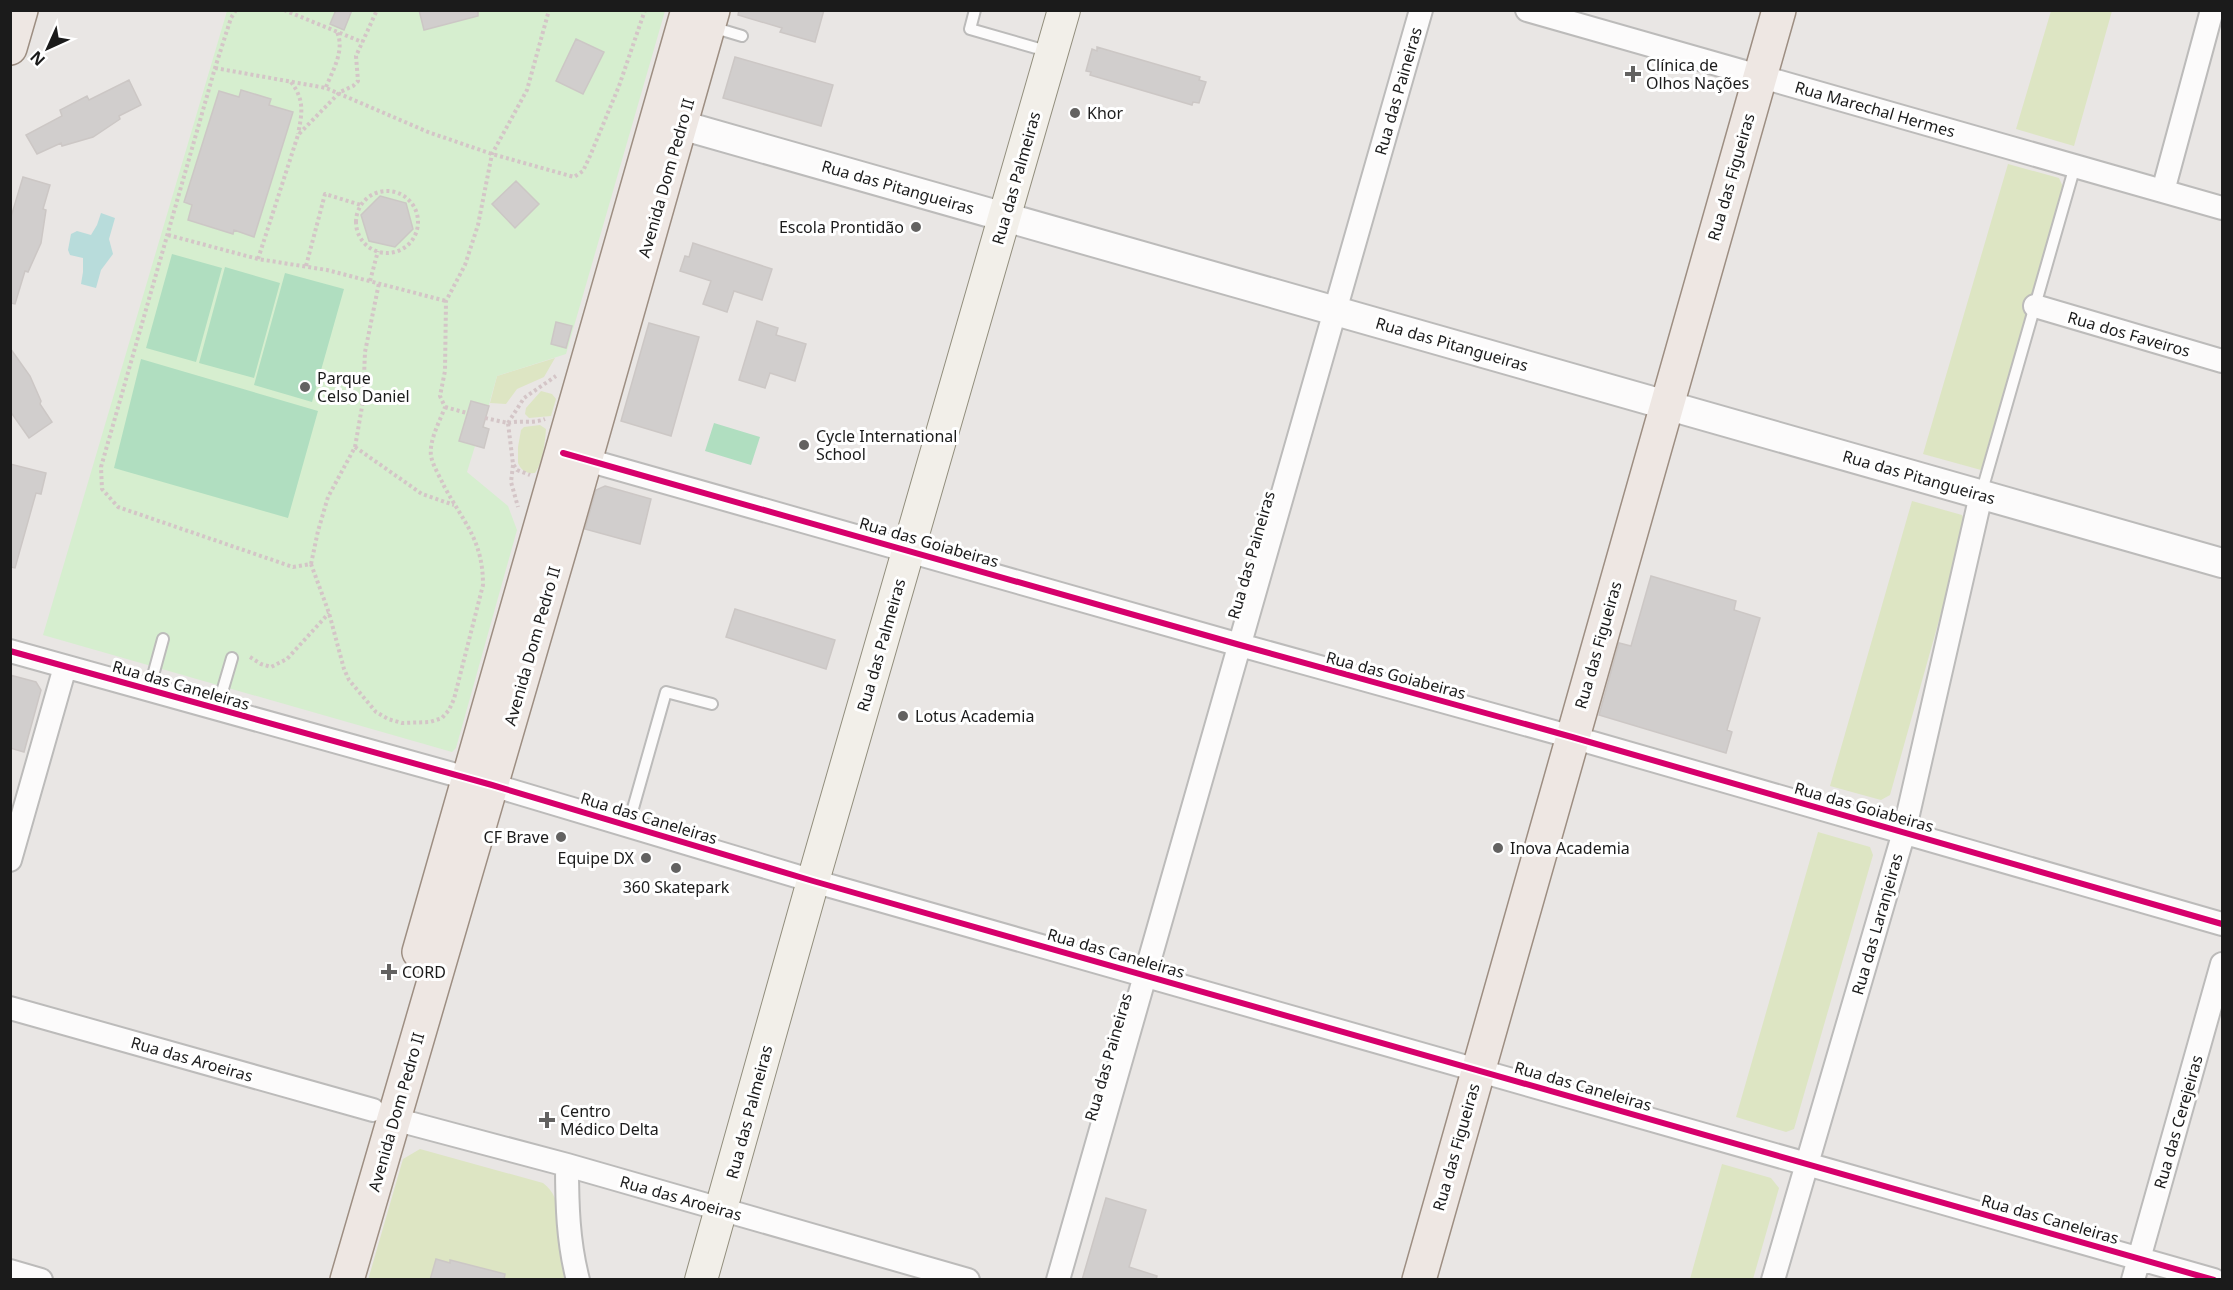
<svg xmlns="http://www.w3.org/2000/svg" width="2233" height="1290" viewBox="0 0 2233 1290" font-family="'Noto Sans',sans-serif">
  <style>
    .grass { fill: #dde5c3 }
    .park { fill: #d6eecf }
    .pitch { fill: #b0dec0 }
    .water { fill: #b8dcdb }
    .building { fill: #d1cecd; stroke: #ccc7c5; stroke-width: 1.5 }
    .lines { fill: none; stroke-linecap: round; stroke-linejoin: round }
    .service-casing { stroke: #bcbbba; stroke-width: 14 }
    .minor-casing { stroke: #bcbbba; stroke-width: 26 }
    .tertiary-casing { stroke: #bcbbba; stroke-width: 32 }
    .secondary-casing { stroke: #928e7d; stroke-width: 34 }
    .primary-casing { stroke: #9d8e82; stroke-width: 36 }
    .path { stroke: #d4c5c7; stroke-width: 4; stroke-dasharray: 3 3; stroke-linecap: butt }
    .service { stroke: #fcfbfb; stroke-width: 10 }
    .minor { stroke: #fcfbfb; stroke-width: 22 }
    .tertiary { stroke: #fcfbfb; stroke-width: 28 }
    .secondary { stroke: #f2efe9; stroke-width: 32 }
    .primary { stroke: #eee7e3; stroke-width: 33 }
    .cycleway-casing { stroke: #fff; stroke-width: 10 }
    .cycleway { stroke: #d6006c; stroke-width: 6 }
    .poi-dot { fill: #636261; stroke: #fff; stroke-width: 2 }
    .labels { text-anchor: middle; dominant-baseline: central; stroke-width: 6; stroke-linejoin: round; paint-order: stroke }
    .poi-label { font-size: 16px; fill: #1b1b1b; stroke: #fff; text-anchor: start }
    .street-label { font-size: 16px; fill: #1b1b1b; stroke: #fff }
  </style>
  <rect width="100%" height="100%" fill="#e9e6e4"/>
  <path class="grass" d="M 2051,11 L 2112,11 L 2074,146 L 2016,129 Z
    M 2008,164 L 2059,178 L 2063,187 L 1981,470 L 1923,454 Z
    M 555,358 L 544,377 L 517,389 L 506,404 L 490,403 L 497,376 Z
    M 541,391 L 552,394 L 556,399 L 551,416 L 529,418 L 525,414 L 526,408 Z
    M 540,425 L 546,429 C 545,442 543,462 535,473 C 526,474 521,470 518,463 L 518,447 L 521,430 L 524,427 Z
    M 1912,501 L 1962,515 L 1966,524 L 1890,795 L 1881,800 L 1830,786 Z
    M 1818,832 L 1870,847 L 1873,855 L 1794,1129 L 1786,1132 L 1736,1117 Z
    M 420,1149 L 543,1183 C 565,1199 558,1231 561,1256 C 562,1264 564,1272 566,1279 L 368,1280 L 403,1159 Z
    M 1722,1164 L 1771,1178 L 1779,1188 L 1753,1279 L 1690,1279 Z"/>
  <path class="park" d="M 227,11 L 665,11 L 566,354 L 497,376 L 483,426 L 489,429 L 484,448 L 475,446 L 467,472 L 508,506 L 517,530 L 456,748 L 452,752 L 43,635 Z"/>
  <path class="pitch" d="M 172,254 L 222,268 L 196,362 L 146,348 Z
    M 225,267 L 280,283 L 254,378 L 199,363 Z
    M 285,273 L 344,289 L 312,402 L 254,385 Z
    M 141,359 L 318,411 L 288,518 L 114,468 Z
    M 714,423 L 760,437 L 751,465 L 705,451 Z"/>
  <path class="water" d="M 101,213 L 115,218 L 109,239 L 113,254 L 101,270 L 96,288 L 81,284 L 83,272 L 83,258 L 70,255 L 68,250 L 71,234 L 77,231 L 91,235 L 97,225 Z"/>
  <path class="building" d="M 336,10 L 352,10 L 344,30 L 330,24 Z
    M 419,10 L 478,10 L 478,16 L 424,30 Z
    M 739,10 L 824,10 L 815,42 L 780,32 L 782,28 L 738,15 Z
    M 576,39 L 604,52 L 583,94 L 556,81 Z
    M 1097,47 L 1200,77 L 1199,80 L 1206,82 L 1199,103 L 1193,102 L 1192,105 L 1090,75 L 1091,72 L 1086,71 L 1092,49 L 1097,51 Z
    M 735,57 L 833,85 L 821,126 L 723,98 Z
    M 129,80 L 141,105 L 119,116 L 120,119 L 93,137 L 62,146 L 61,143 L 37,154 L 26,135 L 62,116 L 60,110 L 87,96 L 89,100 Z
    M 241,90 L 271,99 L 269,105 L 293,112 L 254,237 L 234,230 L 233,234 L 188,220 L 192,205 L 184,202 L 219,91 L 239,97 Z
    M 23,177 L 50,185 L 43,209 L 46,210 L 41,243 L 28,272 L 25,271 L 15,304 L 10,303 L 10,220 Z
    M 516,181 L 539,204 L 515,228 L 492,204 Z
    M 380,196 L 406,203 L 413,229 L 395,247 L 369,241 L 361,215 Z
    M 693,243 L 772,269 L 762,300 L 734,291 L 727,312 L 703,304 L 711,281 L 680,271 L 685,256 L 689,257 Z
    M 757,321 L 778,328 L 776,335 L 806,344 L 795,381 L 770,373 L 765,388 L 739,380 Z
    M 556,322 L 572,326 L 566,348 L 551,344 Z
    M 649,323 L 699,337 L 671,436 L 621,421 Z
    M 10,348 L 30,376 L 41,401 L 40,404 L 52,422 L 29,438 L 10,411 Z
    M 471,401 L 489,406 L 483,427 L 489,429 L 484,448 L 459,441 Z
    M 10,464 L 46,473 L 41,494 L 36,493 L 15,568 L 10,567 Z
    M 605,486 L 651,499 L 640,544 L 585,529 L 596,490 Z
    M 1651,576 L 1736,601 L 1734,610 L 1760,618 L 1727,730 L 1732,732 L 1726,753 L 1599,715 L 1619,643 L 1631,646 Z
    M 735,609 L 835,640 L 826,669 L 726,637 Z
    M 10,675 L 36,682 L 41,690 L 24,752 L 10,748 Z
    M 1106,1198 L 1146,1210 L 1129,1267 L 1157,1276 L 1156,1280 L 1082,1280 Z
    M 436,1259 L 450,1263 L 450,1260 L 505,1274 L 504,1280 L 430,1280 Z"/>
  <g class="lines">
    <g class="service-casing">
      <path id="service" d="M 975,10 L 970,29 L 1050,52
        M 712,27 L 742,36
        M 1981,494 L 2075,166
        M 149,690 L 163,639
        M 217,709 L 232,658
        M 628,826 L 666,692 L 712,704"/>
    </g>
    <g class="minor-casing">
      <path id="minor" d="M 1527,10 L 2222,208
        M 2163,191 L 2212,10
        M 2035,306 L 2222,361
        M 573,456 L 1240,645 L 1572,737 L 2222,924
        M 10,651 L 492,785 L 813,881 L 2214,1280
        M 10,860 L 65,667
        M 10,1008 L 373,1110
        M 394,1119 L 567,1165 L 968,1280
        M 567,1165 C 567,1204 568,1242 578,1280
        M 10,1271 L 41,1280
        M 1058,1280 L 1421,10
        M 1773,1280 L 1904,832 L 1981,495
        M 2133,1280 L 2222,964"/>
    </g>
    <g class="tertiary-casing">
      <path id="tertiary" d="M 681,125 L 2222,563"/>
    </g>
    <g class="secondary-casing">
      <path id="secondary" d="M 701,1280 L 813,881 L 1064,10"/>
    </g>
    <g class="primary-casing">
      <path id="primary" d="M 10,48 L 21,10
        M 419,952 L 688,10
        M 347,1280 L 564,535 L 713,10
        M 1419,1280 L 1779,10"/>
    </g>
    <path class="path" d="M 236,10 L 231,18 L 215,68 L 101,467 L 102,489 L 118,507 L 293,567 L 311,564 L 329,613 L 344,669 L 349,680 L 376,712 L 388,719 L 402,723 L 430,722 L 442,718 L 449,710 L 454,699 L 483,585 C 483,540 464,523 444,486 C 440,477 433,466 431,456 C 429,440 440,421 445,407 L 440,396 L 445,371 L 446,301 L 465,265 L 478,225 L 492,154 L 527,90 L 549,10
      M 284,10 L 362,42
      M 215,68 L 326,88 L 428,132 L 492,154 L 574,177 L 583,171 L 590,156 L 619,86 L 645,10
      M 291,82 C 305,100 302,114 298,134
      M 326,87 C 333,70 345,50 337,32
      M356 222a31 31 0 1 1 62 0a31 31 0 1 1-62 0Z
      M 168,235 L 258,259 L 327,270 L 446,301
      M 258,259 L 298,135 L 340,92 L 353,86 L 358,81 L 356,56 L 377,10
      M 306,266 L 325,194 L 361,205
      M 370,281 L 378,251
      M 445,407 L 467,413
      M 485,418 L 508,423 L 513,464 L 517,470 L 530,475
      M 508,423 L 524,398 L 556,376
      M 508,423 C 521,420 533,424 545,419
      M 355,447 L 422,494 L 454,505
      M 513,465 L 511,482 L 518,507
      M 311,564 L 318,531 L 328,497 L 355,447 L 363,401 L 365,352 L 379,283
      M 250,657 L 261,664 L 271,667 L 287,659 L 329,613"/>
    <use href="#service" class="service"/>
    <use href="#minor" class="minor"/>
    <use href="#tertiary" class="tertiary"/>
    <use href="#secondary" class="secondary"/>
    <use href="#primary" class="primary"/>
    <g class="cycleway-casing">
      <path id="cycleway" d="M 563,453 L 1240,645 L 1572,737 L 2222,924
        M 10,651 L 492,785 L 813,881 L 2214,1280"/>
    </g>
    <use href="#cycleway" class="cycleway"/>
  </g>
  <g class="poi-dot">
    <path d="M1630 65h6v6h6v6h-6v6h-6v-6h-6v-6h6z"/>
    <circle cx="1075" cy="113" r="6"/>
    <circle cx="916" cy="227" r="6"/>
    <circle cx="305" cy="387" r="6"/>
    <circle cx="804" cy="445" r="6"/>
    <circle cx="903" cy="716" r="6"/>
    <circle cx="561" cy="837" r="6"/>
    <circle cx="1498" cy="848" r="6"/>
    <circle cx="646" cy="858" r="6"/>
    <circle cx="676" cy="868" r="6"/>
    <path d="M386 963h6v6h6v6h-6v6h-6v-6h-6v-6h6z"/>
    <path d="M544 1111h6v6h6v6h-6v6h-6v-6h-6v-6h6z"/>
  </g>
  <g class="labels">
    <g class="poi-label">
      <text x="1646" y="65">Clínica de<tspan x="1646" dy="18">Olhos Nações</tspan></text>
      <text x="1087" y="113">Khor</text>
      <text x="904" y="227" text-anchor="end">Escola Prontidão</text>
      <text x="317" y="378">Parque<tspan x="317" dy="18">Celso Daniel</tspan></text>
      <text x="816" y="436">Cycle International<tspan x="816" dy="18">School</tspan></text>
      <text x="915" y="716">Lotus Academia</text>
      <text x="549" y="837" text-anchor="end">CF Brave</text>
      <text x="1510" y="848">Inova Academia</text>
      <text x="634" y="858" text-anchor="end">Equipe DX</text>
      <text x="676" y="887" text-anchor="middle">360 Skatepark</text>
      <text x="402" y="972">CORD</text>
      <text x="560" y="1111">Centro<tspan x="560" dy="18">Médico Delta</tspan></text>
    </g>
    <g class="street-label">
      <text transform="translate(1398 91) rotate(-74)">Rua das Paineiras</text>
      <text transform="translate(1875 109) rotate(16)">Rua Marechal Hermes</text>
      <text transform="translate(1731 177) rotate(-74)">Rua das Figueiras</text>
      <text transform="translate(666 178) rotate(-74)">Avenida Dom Pedro II</text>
      <text transform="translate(1016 178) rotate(-74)">Rua das Palmeiras</text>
      <text transform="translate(898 187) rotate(16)">Rua das Pitangueiras</text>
      <text transform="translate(2129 334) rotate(16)">Rua dos Faveiros</text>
      <text transform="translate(1452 344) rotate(16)">Rua das Pitangueiras</text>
      <text transform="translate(1919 477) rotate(16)">Rua das Pitangueiras</text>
      <text transform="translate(929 542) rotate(16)">Rua das Goiabeiras</text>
      <text transform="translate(1251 555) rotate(-74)">Rua das Paineiras</text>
      <text transform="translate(881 645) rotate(-74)">Rua das Palmeiras</text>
      <text transform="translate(1598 645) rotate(-74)">Rua das Figueiras</text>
      <text transform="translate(532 646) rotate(-74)">Avenida Dom Pedro II</text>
      <text transform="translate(1396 675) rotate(15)">Rua das Goiabeiras</text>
      <text transform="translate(181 685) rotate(16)">Rua das Caneleiras</text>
      <text transform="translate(1864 807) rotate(16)">Rua das Goiabeiras</text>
      <text transform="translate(649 818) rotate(17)">Rua das Caneleiras</text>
      <text transform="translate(1877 924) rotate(-74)">Rua das Laranjeiras</text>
      <text transform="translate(1116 953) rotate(16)">Rua das Caneleiras</text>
      <text transform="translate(1108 1057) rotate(-74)">Rua das Paineiras</text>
      <text transform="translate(192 1059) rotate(16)">Rua das Aroeiras</text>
      <text transform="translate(1583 1086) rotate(16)">Rua das Caneleiras</text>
      <text transform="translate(396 1112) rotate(-74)">Avenida Dom Pedro II</text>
      <text transform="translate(749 1112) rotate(-75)">Rua das Palmeiras</text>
      <text transform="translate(2178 1122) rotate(-74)">Rua das Cerejeiras</text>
      <text transform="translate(1456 1147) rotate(-74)">Rua das Figueiras</text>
      <text transform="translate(681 1198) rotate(16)">Rua das Aroeiras</text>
      <text transform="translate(2050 1219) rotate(16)">Rua das Caneleiras</text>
    </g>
  </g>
  <rect width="2233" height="1290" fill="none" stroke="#1b1b1b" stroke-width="24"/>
  <g transform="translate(48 48) rotate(225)" stroke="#ffffff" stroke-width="4.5" paint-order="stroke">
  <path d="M0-4.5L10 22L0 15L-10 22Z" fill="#1b1b1b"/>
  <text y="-9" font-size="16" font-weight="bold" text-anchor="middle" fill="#1b1b1b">N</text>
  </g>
</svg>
